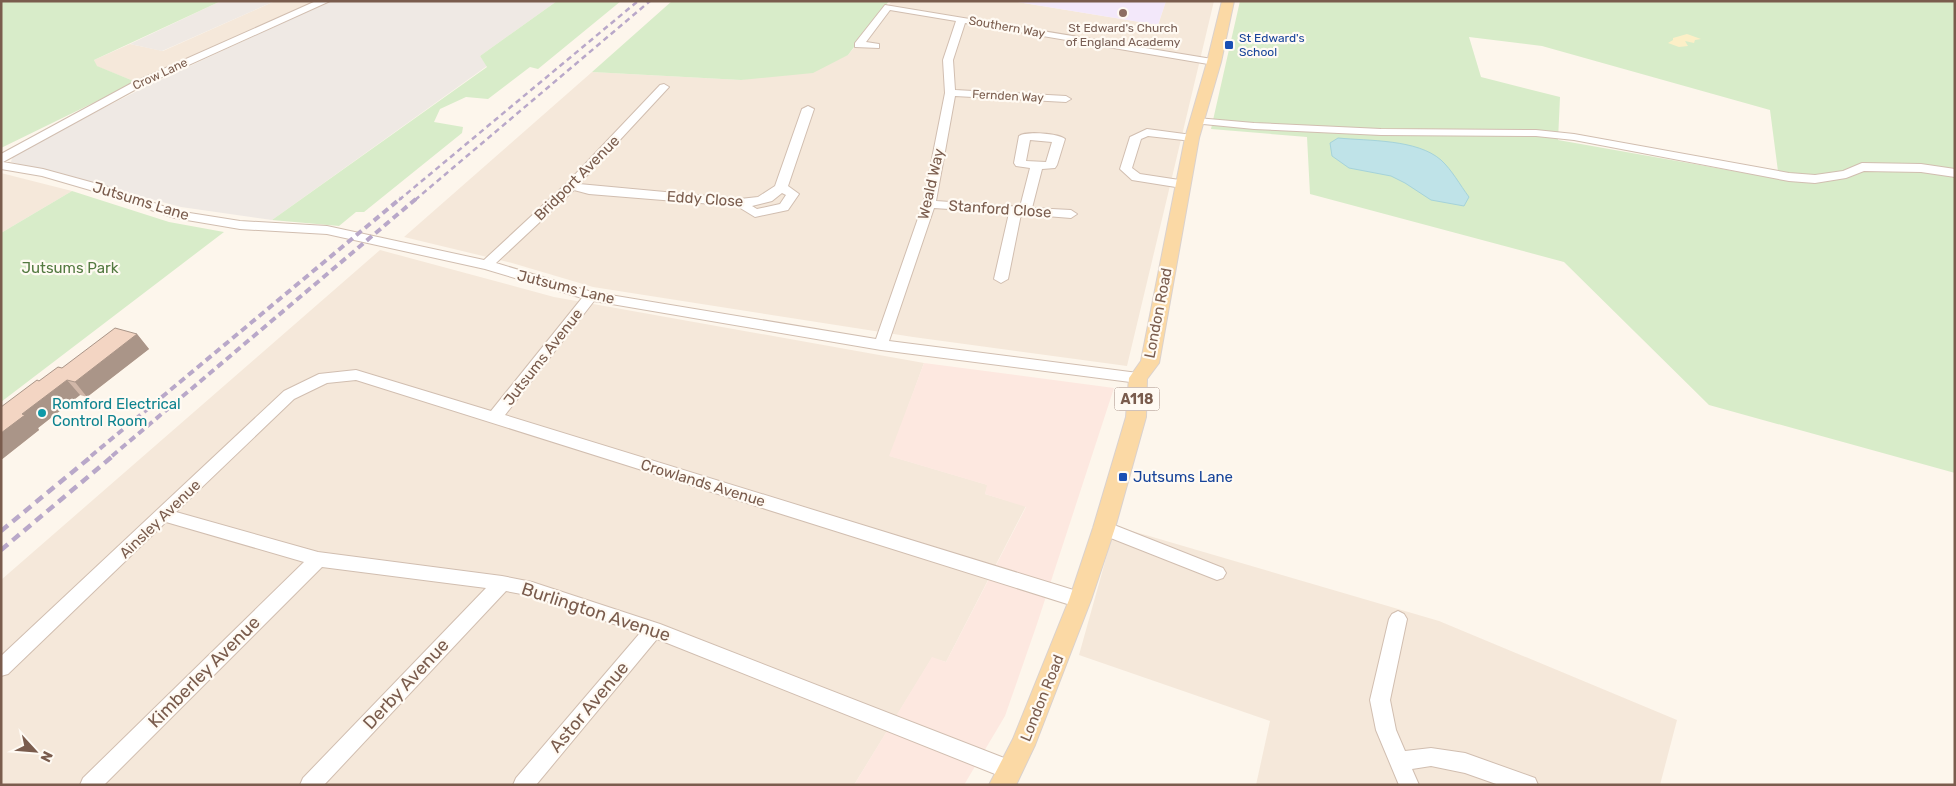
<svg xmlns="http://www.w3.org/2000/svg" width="1956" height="786" viewBox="0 0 1956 786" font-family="Rubik,sans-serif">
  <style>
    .residential { fill: #f5e8da }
    .commercial { fill: #fde8e0 }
    .industrial { fill: #efe9e4 }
    .education { fill: #f3e8fa }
    .green { fill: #d8ecc9; fill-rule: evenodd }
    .sand { fill: #fcefc7 }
    .water { fill: #bfe3e8; stroke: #a5d3da }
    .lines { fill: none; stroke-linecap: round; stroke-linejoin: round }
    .minor-casing { stroke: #d1beb0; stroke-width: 2 }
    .major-casing { stroke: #dad1cd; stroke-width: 2 }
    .minor { fill: #fff; fill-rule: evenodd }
    .major { fill: #fbd9a5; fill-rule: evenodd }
    .rail-far2 { stroke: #b9a8c9; stroke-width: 2.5; stroke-dasharray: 5.5 4; stroke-linecap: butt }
    .rail-far1 { stroke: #b9a8c9; stroke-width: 4; stroke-dasharray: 7 4.5; stroke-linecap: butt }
    .rail { stroke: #b9a8c9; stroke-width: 4.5; stroke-dasharray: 9 6; stroke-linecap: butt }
    .wall { fill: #d1b7a8 }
    .shaded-wall { fill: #aa9588 }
    .building { fill: #f3d5c3; stroke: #aa9588 }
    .education-dot { fill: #8d6e63; stroke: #fffaf3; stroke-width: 2 }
    .transit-dot { fill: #1a4fb4; stroke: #fffaf3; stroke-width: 2 }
    .culture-dot { fill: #0f9aa8; stroke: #fffaf3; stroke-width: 2 }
    .labels { text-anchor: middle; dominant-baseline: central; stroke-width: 4.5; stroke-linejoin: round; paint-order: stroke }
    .far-street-label { font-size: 12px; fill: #7a5c4d; stroke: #fffaf3 }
    .far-education-label { font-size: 12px; fill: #785e54; stroke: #fffaf3 }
    .far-transit-label { font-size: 12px; fill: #164399; stroke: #fffaf3; text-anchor: start }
    .shield { fill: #fffaf3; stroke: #a28b7f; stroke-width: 1 }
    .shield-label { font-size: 14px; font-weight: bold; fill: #7a5c4d }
    .street-label { font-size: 15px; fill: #7a5c4d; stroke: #fffaf3 }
    .park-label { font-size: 15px; fill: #537a41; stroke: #fffaf3 }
    .culture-label { font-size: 15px; fill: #0d838f; stroke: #fffaf3; text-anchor: start }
    .transit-label { font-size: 15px; fill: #164399; stroke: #fffaf3; text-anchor: start }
    .near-street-label { font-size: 18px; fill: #7a5c4d; stroke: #fffaf3 }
  </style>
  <rect width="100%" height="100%" fill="#fdf6ec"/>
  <path class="residential" d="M 275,1 L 316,1 L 136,82 L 96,66 L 94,60 L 130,44 L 163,51 Z
    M 892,1 L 1012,1 L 1158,25 L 1166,1 L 1214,1 L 1127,366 L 913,337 L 593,287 L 512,263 L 404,237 L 592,72 L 741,80 L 848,55 Z
    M 1,173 L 72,191 L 1,233 Z
    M 380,250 L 554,297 L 924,363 L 890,456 L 988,485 L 985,494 L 1026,506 L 946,662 L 932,658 L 854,785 L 1,785 L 1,580 Z
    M 1115,526 L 1439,621 L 1677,720 L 1660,785 L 1256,785 L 1270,721 L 1079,655 Z"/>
  <path class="commercial" d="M 924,363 L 1114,388 L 1037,624 L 1005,716 L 964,785 L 854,785 L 932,657 L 946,662 L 1026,507 L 985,494 L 987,485 L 889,456 Z"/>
  <path class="industrial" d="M 221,1 L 275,1 L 162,51 L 130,44 Z
    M 330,1 L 557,1 L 480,56 L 487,66 L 272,220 L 181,207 L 11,162 L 13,154 L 147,86 Z"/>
  <path class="education" d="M 1012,1 L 1166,1 L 1158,25 Z"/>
  <path class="green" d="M 1,1 L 221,1 L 94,60 L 97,66 L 136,82 L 1,148 Z
    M 557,1 L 621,1 L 538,69 L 530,67 L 488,99 L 466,97 L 440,109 L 434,122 L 463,127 L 462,133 L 364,212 L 356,212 L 339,226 L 272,220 L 487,67 L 480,56 Z
    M 672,1 L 889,1 L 848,55 L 813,73 L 741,80 L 592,72 Z
    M 1240,1 L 1955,1 L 1955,473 L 1709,405 L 1564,262 L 1310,194 L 1307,137 L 1211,129 ZM 1469,37 L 1542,46 L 1770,110 L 1779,179 L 1558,140 L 1560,97 L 1481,77 Z
    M 72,191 L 169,222 L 224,232 L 1,402 L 1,233 Z"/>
  <path class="sand" d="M 1687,34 L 1701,39 L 1695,40 L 1694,43 L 1685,41 L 1688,46 L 1679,47 L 1668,43 L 1673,40 L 1673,38 Z"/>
  <path class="water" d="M 1338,138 C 1369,141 1417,139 1441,160 C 1452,170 1460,185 1469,197 L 1464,206 L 1431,200 L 1405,183 L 1391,176 L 1349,168 L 1332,156 L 1330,143 Z"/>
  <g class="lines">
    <g class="minor-casing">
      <path id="minor" d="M 316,1 L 330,1 L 140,87 L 3,162 L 43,169 L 105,186 L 177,211 L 240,221 L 327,226 L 484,260 L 567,183 L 660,85 L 664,84 L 669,87 L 579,184 L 740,199 L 758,197 L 775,186 L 802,109 L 808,106 L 814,109 L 788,186 L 799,194 L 788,210 L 755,217 L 737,206 L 589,194 L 574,190 L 496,263 L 592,292 L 876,339 L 923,204 L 945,93 L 943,60 L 956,21 L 890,10 L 866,42 L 879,44 L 879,48 L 855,47 L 855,43 L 885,5 L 1218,60 L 1219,62 L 1214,65 L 965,23 L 953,60 L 955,90 L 1066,96 L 1071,99 L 1066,102 L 955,96 L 936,201 L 1020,207 L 1030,168 L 1016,166 L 1014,163 L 1019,136 C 1025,131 1059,133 1065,139 L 1057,165 L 1055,168 L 1042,169 L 1032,208 L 1071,210 L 1077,214 L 1071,218 L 1021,214 L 1008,279 L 1001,283 L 994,279 L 1009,213 L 934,208 L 889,341 L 1138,373 L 1143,374 L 1145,378 L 1143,382 L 1138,383 L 881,350 L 594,301 L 505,415 L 1080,592 L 1086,595 L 1089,600 L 1086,605 L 1080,608 L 356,380 L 327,383 L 294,399 L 176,512 L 318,552 L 502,576 L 532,582 L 660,624 L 1017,763 L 1020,770 L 1017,777 L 1010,780 L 657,639 L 536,785 L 513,785 L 516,778 L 640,633 L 532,596 L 506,591 L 324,785 L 300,785 L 303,778 L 486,588 L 322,567 L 104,785 L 80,785 L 83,778 L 304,562 L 166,522 L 8,674 L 1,676 L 1,656 L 284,391 L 319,374 L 356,370 L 491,411 L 582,298 L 485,269 L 327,234 L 240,229 L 175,218 L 97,192 L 42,176 L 1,169 L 1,154 L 132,83 ZM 1030,140 L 1052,142 L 1046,162 L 1026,161 ZM 782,193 L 786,195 L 780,204 L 757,209 L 752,206 L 772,201 Z
        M 1197,118 L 1254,123 L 1381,129 L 1536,130 L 1574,134 L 1789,173 L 1815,175 L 1843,171 L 1862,163 L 1921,164 L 1955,169 L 1955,177 L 1921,172 L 1864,171 L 1846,178 L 1815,183 L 1789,181 L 1574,140 L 1536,136 L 1381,135 L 1254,129 L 1193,123 L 1191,121 Z
        M 1147,129 L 1192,135 L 1198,138 L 1192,141 L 1148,136 L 1141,139 L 1132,168 L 1140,174 L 1186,181 L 1188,184 L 1186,187 L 1182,188 L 1132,180 L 1120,169 L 1130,137 Z
        M 1104,521 L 1223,568 L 1226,573 L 1223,578 L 1217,580 L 1098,533 L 1096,528 L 1098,523 Z
        M 1398,611 L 1404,614 L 1407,619 L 1390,700 L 1396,730 L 1405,751 L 1431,748 L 1465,753 L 1535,778 L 1538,785 L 1499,785 L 1465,773 L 1431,766 L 1412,769 L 1419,785 L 1399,785 L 1376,730 L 1370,700 L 1389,619 L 1392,614 Z"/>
    </g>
    <g class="major-casing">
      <path id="major" d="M 1222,1 L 1234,1 L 1221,62 L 1199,138 L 1159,363 L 1147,379 L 1146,417 L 1115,528 L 1091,600 L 1035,745 L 1016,785 L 989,785 L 1013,739 L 1069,600 L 1093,528 L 1126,417 L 1129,378 L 1141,361 L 1185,138 L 1207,62 Z"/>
    </g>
    <use href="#minor" class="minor"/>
    <use href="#major" class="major"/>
    <path class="rail-far2" d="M 399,200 L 638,1
      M 415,200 L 650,1"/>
    <path class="rail-far1" d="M 91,456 L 401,198
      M 112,456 L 417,198"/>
    <path class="rail" d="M 1,531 L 93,455
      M 1,550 L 114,455"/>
  </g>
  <path class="wall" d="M 137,334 L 149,349 L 87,397 L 80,395 L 38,428 L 39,430 L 1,460 L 39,381 L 62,368 Z"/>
  <path class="shaded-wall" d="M 137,334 L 149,349 L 87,397 L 75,382 Z
    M 67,380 L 80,395 L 38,428 L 39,430 L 1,460 L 1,433 L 22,414 Z"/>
  <path class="building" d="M 115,328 L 137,334 L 75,382 L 67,380 L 22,414 L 25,415 L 1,433 L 1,407 L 37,380 L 39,381 L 58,367 L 62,368 Z"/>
  <circle class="education-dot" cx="1123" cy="13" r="5"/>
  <g class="transit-dot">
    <rect x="1224" y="40" width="10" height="10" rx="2.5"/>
    <rect x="1118" y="472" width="10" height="10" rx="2.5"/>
  </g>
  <circle class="culture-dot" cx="42" cy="413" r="5"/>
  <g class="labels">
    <g class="far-street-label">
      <text transform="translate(1007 27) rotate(10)">Southern Way</text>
      <text transform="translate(160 74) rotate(-25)">Crow Lane</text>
      <text transform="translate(1008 96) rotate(3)">Fernden Way</text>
    </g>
    <g class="far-education-label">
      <text x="1123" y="28">St Edward's Church<tspan x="1123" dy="14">of England Academy</tspan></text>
    </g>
    <g class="far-transit-label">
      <text x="1239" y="38">St Edward's<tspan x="1239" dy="14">School</tspan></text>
    </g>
    <rect class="shield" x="1114.5" y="387.5" width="45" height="23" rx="4"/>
    <g class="shield-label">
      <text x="1137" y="399">A118</text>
    </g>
    <g class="street-label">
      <text transform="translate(577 178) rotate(-45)">Bridport Avenue</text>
      <text transform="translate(931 184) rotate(-77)">Weald Way</text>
      <text transform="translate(705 199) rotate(4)">Eddy Close</text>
      <text transform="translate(141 201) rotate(17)">Jutsums Lane</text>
      <text transform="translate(1000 209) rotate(4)">Stanford Close</text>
      <text transform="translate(566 287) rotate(14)">Jutsums Lane</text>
      <text transform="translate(1158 313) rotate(-79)">London Road</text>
      <text transform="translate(543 357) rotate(-52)">Jutsums Avenue</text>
      <text transform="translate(703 483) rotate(17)">Crowlands Avenue</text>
      <text transform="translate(160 519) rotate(-44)">Ainsley Avenue</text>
      <text transform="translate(1042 698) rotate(-68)">London Road</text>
    </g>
    <g class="park-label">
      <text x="70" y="268">Jutsums Park</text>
    </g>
    <g class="culture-label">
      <text x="52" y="404">Romford Electrical<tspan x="52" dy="17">Control Room</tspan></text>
    </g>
    <g class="transit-label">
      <text x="1133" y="477">Jutsums Lane</text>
    </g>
    <g class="near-street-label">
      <text transform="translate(596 612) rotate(18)">Burlington Avenue</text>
      <text transform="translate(204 672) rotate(-45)">Kimberley Avenue</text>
      <text transform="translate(406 684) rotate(-47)">Derby Avenue</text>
      <text transform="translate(589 707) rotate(-50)">Astor Avenue</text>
    </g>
  </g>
  <rect width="1956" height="786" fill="none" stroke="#7a5c4d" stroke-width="5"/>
  <g transform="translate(35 751) rotate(116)" stroke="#fffaf3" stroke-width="4" paint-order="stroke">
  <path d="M0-4L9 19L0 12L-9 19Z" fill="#7a5c4d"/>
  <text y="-8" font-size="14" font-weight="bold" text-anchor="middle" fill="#7a5c4d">N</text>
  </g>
</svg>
